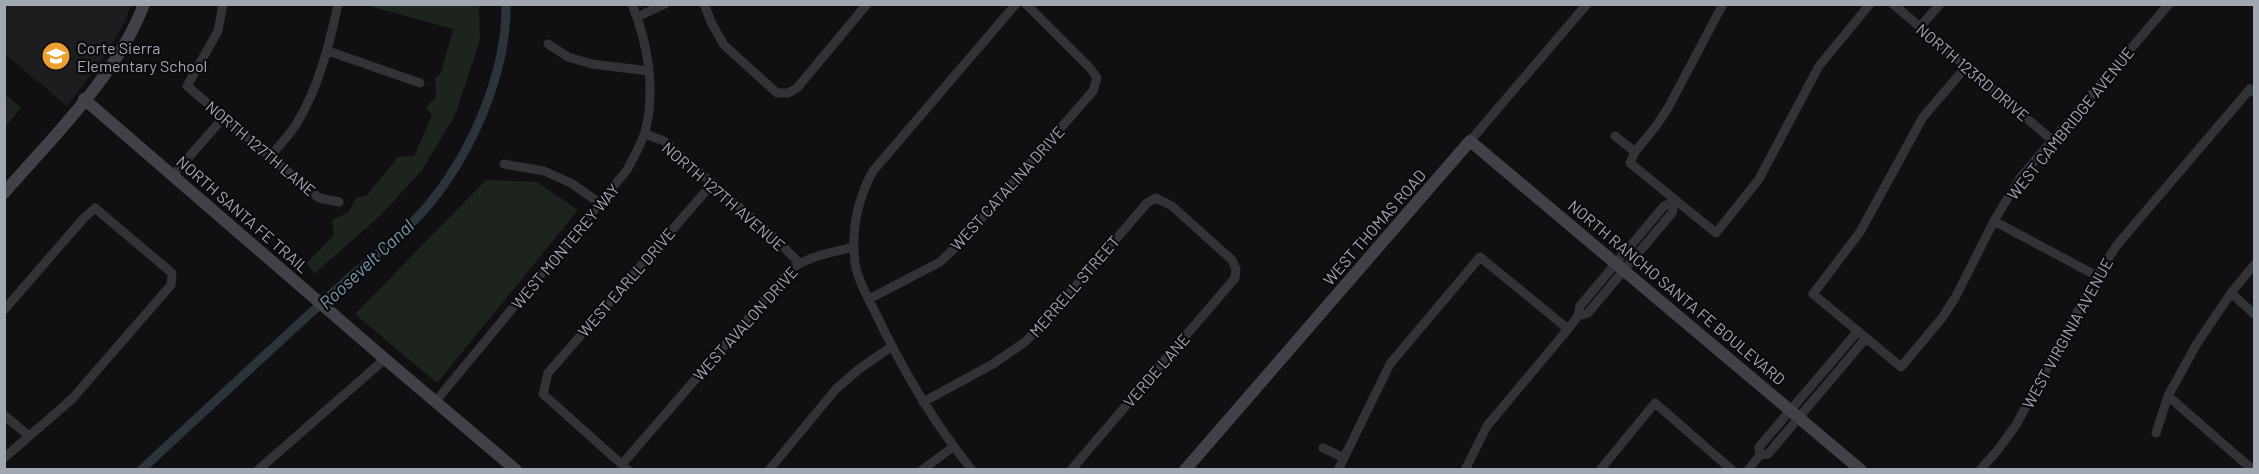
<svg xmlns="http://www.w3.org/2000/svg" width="2259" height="474" viewBox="0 0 2259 474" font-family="Barlow,sans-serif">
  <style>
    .built { fill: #1c1d1f }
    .park { fill: #1d241d }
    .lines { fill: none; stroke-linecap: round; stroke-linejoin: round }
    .canal { stroke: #2a343a; stroke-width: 9 }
    .street { stroke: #313337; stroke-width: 9 }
    .secondary { stroke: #404247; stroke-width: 12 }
    .labels { text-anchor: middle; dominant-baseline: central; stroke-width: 4.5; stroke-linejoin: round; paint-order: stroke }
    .poi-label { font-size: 16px; fill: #a2a8b2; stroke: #0b0b0d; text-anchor: start }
    .street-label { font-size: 16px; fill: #a2a8b2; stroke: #0b0b0d }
    .water-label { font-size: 18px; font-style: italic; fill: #7999ad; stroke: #0b0b0d }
  </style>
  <rect width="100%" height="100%" fill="#101012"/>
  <path class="built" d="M 5,5 L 131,5 L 123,26 L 104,57 L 67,106 L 5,54 Z"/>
  <path class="park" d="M 365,5 L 479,5 L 480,40 L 455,115 L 422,170 L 381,215 L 314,274 L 307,263 L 334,235 L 332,220 L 349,212 L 356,198 L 366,196 L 398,157 L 414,156 L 432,116 L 426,107 L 436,97 L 435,78 L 441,73 L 453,29 Z
    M 5,94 L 21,108 L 5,127 Z
    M 486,180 L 537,182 L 578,210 L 437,383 L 355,314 Z"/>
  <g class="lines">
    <path class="canal" d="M 141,470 C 207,409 272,348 338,288 C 370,258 407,233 434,198 C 474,147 507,70 506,4"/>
    <path class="street" d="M 223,4 L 218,31 L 187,86 L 319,198 L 339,202
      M 704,4 L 712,24 L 724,45 L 777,93 L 788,93 L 797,88 L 867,4
      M 1893,4 L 2052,140
      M 637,17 L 665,4
      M 1920,27 L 1940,4
      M 548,44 L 568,57 L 592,64 L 649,71
      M 328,51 L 420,83
      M 1966,67 L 1923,117 L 1860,232 L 1813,294 L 1901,367 L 1942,318 L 1955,298 L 1994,221 L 2020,178 L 2169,4
      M 645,134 L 664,141 L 776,239 L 799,263
      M 1615,136 L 1635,152 L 1630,163 L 1716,233 L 1759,179 L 1819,66 L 1870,4
      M 1470,141 L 1587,4
      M 1635,152 L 1656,126 L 1668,108 L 1723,4
      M 271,156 C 279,145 290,135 297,123 C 319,86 329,46 338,4
      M 504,164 L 544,171 L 571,183 L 601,204
      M 173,175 L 224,117
      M 1994,221 L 2097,276
      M 2231,293 L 2254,314
      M 869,299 L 940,262 L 961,242 L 1093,91 L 1097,78 L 1090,68 L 1026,4
      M 4,310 L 83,219 L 95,208 L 172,273 L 171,285 L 72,399 L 4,458
      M 1578,316 L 1588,313 L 1624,270 L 1672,213 L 1675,201
      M 2168,396 L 2253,470
      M 435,402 L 627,170 C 633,158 641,145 645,132 C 656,90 648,44 632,4
      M 923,402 L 993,364 L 1025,342 L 1050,316 L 1147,203 L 1156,198 L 1172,206 L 1232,260 L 1236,269 L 1235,278 L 1071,470
      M 4,415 L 29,436
      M 2156,433 L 2168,396 L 2196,345 L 2231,293 L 2254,265
      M 1323,448 L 1344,458
      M 1760,455 L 1759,447 L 1858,331
      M 1760,455 L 1768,454 L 1866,338
      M 623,463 L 791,269 C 809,256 833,252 854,247
      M 258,470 L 385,359
      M 628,470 L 543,394 L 548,373 L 712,184
      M 769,470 L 836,389 L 859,369 L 891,347
      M 922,470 L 953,447
      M 972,470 C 932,421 901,367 874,310 C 867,296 857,278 855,263 C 851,229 857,200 873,171 L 1016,4
      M 1338,470 L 1390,364 L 1480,257 L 1568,329
      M 1465,470 L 1487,426 L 1568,329 L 1578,316 L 1580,306 L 1664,206 L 1675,201
      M 1600,470 L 1655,403 L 1732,470
      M 1748,470 L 1760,455
      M 1980,470 L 1997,451 L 2016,425 L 2097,276 L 2117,245 L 2250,89 L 2254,92"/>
    <path class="secondary" d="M 84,99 L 385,359 L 516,470
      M 4,193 C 53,137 118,74 144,4
      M 1185,470 L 1470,141 L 1861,470"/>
  </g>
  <defs>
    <g id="school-disc" transform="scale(1.5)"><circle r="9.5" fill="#ec9e2e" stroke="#0b0b0d"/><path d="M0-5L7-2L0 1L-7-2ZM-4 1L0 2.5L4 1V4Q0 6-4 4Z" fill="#fff"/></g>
  </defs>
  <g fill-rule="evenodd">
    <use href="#school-disc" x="56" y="56"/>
  </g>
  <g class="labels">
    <g class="poi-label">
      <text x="77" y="47">Corte Sierra<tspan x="77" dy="18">Elementary School</tspan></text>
    </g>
    <g class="street-label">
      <text transform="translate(1973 72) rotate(40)">NORTH 123RD DRIVE</text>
      <text transform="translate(2070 123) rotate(-51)">WEST CAMBRIDGE AVENUE</text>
      <text transform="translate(261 148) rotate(40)">NORTH 127TH LANE</text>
      <text transform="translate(1007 188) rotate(-48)">WEST CATALINA DRIVE</text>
      <text transform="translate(724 196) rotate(41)">NORTH 127TH AVENUE</text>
      <text transform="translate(243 214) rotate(41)">NORTH SANTA FE TRAIL</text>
      <text transform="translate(1374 227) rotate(-49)">WEST THOMAS ROAD</text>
      <text transform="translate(565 246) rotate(-50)">WEST MONTEREY WAY</text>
      <text transform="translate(626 282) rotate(-49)">WEST EARLL DRIVE</text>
      <text transform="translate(1074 286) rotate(-49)">MERRELL STREET</text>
      <text transform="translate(1677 292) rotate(40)">NORTH RANCHO SANTA FE BOULEVARD</text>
      <text transform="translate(745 323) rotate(-48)">WEST AVALON DRIVE</text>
      <text transform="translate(2067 333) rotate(-61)">WEST VIRGINIA AVENUE</text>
      <text transform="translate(1156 370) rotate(-49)">VERDE LANE</text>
    </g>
    <g class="water-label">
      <text transform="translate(366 264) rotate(-43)">Roosevelt Canal</text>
    </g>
  </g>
  <rect width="2259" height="474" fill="none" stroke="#a2a8b2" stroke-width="12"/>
</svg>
